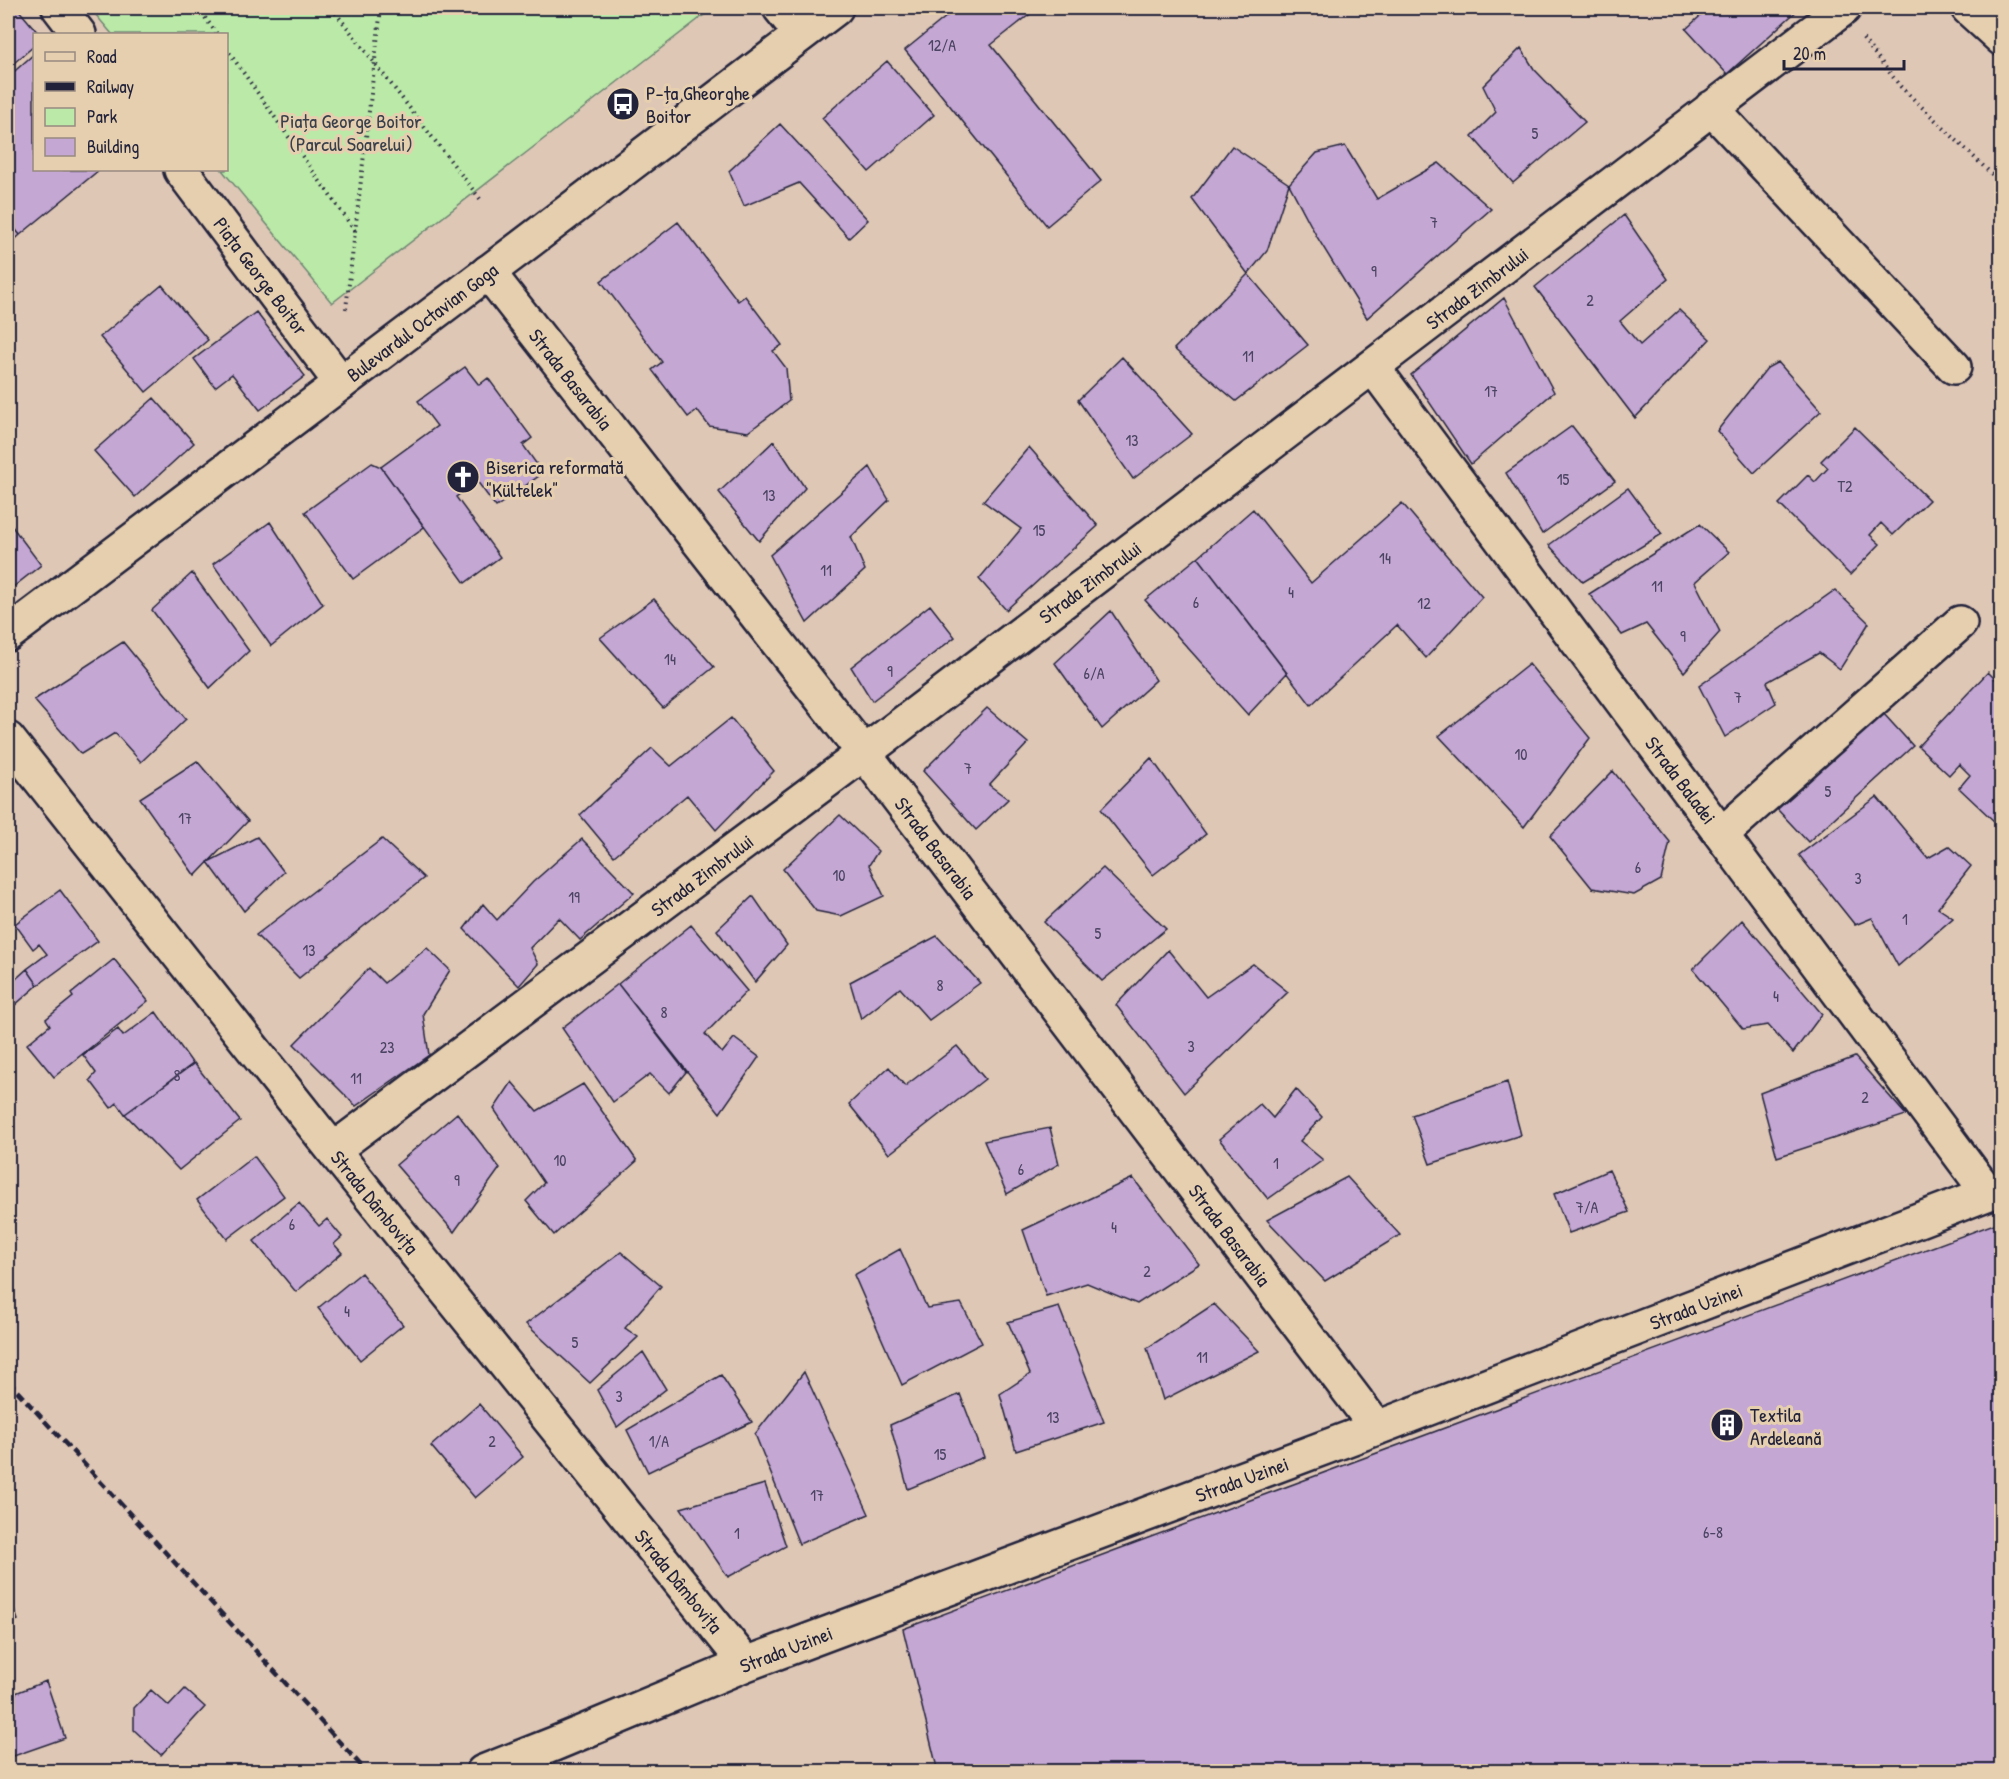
<svg xmlns="http://www.w3.org/2000/svg" width="2009" height="1779" viewBox="0 0 2009 1779" font-family="'Patrick Hand',sans-serif">
  <style>
    .green { fill: #bbe9a8; stroke: #6e8672; stroke-width: 1.5 }
    .building { fill: #c4a7d3; stroke: #22223b; stroke-width: 1.5 }
    .lines { fill: none; stroke-linecap: round; stroke-linejoin: round }
    .minor-casing { stroke: #22223b; stroke-width: 38 }
    .major-casing { stroke: #22223b; stroke-width: 38 }
    .path { stroke: #22223b; stroke-width: 4; stroke-dasharray: 1.5 4.5; stroke-linecap: butt }
    .minor { stroke: #e6cfaf; stroke-width: 33 }
    .major { stroke: #e6cfaf; stroke-width: 33 }
    .rail { stroke: #22223b; stroke-width: 4.5; stroke-dasharray: 9 4.5; stroke-linecap: butt }
    .labels { text-anchor: middle; dominant-baseline: central; stroke-width: 6; stroke-linejoin: round; paint-order: stroke }
    .number-label { font-size: 16px; fill: #4a4361 }
    .poi-label { font-size: 20px; fill: #22223b; stroke: #e6cfaf; text-anchor: start }
    .park-label { font-size: 20px; fill: #39404b; stroke: #e6cfaf }
    .street-label { font-size: 20px; fill: #22223b; stroke: #e6cfaf }
  </style>
  <rect width="100%" height="100%" fill="#dfc7b6"/>
  <filter id="ink" filterUnits="userSpaceOnUse"><feTurbulence type="fractalNoise" baseFrequency=".0167" numOctaves="2"/><feDisplacementMap in="SourceGraphic" scale="12" xChannelSelector="R" yChannelSelector="G"/><feConvolveMatrix kernelMatrix="1 2 1 2 8 2 1 2 1" color-interpolation-filters="sRGB"/></filter>
  <g filter="url(#ink)">
    <path class="green" d="M 90,8 L 713,8 L 332,303 L 222,170 L 226,170 L 226,34 L 112,34 Z"/>
    <path class="building" d="M 8,8 L 17,8 L 39,34 L 34,34 L 34,46 L 8,68 Z
      M 957,8 L 1031,8 L 1034,11 L 991,45 L 1101,181 L 1047,226 L 905,50 Z
      M 1709,8 L 1800,8 L 1727,74 L 1686,29 Z
      M 1521,48 L 1534,69 L 1585,122 L 1513,183 L 1472,136 L 1496,112 L 1483,86 Z
      M 34,54 L 34,170 L 99,170 L 20,235 L 8,220 L 8,141 L 12,137 L 8,131 L 8,77 Z
      M 887,61 L 934,115 L 869,172 L 822,118 Z
      M 780,124 L 868,220 L 849,238 L 799,183 L 744,206 L 729,171 Z
      M 1232,146 L 1289,184 L 1267,251 L 1248,274 L 1192,199 Z
      M 1345,146 L 1377,199 L 1439,163 L 1491,209 L 1367,318 L 1317,237 L 1289,184 L 1317,153 Z
      M 1624,215 L 1668,279 L 1620,321 L 1640,345 L 1679,310 L 1710,339 L 1635,418 L 1535,287 Z
      M 8,220 L 20,235 L 8,246 Z
      M 678,222 L 738,301 L 745,296 L 782,345 L 773,351 L 786,368 L 789,401 L 748,432 L 709,426 L 697,410 L 688,417 L 652,370 L 662,362 L 601,281 Z
      M 1248,274 L 1308,345 L 1236,401 L 1174,349 Z
      M 162,285 L 208,340 L 146,392 L 100,337 Z
      M 1504,298 L 1554,392 L 1471,464 L 1411,375 Z
      M 256,312 L 305,376 L 260,410 L 232,374 L 215,387 L 194,359 Z
      M 1122,357 L 1192,434 L 1133,479 L 1078,400 Z
      M 1778,362 L 1821,411 L 1754,473 L 1717,431 L 1767,368 Z
      M 465,367 L 479,385 L 488,378 L 532,438 L 523,445 L 543,473 L 496,507 L 477,481 L 456,497 L 500,557 L 465,583 L 381,467 L 437,426 L 418,401 Z
      M 154,398 L 194,443 L 135,497 L 94,451 Z
      M 1572,426 L 1615,481 L 1542,534 L 1506,473 Z
      M 1855,427 L 1929,500 L 1893,535 L 1881,523 L 1870,535 L 1880,544 L 1850,575 L 1779,504 L 1808,475 L 1815,482 L 1828,468 L 1821,461 Z
      M 774,441 L 805,488 L 759,541 L 719,492 Z
      M 1029,447 L 1098,526 L 1006,610 L 979,579 L 1021,529 L 983,501 Z
      M 372,463 L 381,467 L 424,527 L 353,579 L 305,512 Z
      M 870,467 L 889,500 L 851,537 L 865,570 L 807,623 L 770,555 Z
      M 1628,488 L 1662,534 L 1583,582 L 1549,545 Z
      M 1402,503 L 1482,597 L 1426,658 L 1397,625 L 1311,705 L 1198,557 L 1253,509 L 1311,583 Z
      M 8,521 L 41,565 L 8,591 Z
      M 270,522 L 323,604 L 271,646 L 213,564 Z
      M 1700,524 L 1729,552 L 1695,582 L 1720,632 L 1684,672 L 1646,624 L 1622,635 L 1589,594 Z
      M 1198,557 L 1287,673 L 1248,715 L 1145,600 Z
      M 192,573 L 249,651 L 210,688 L 152,610 Z
      M 1835,590 L 1869,623 L 1840,669 L 1819,653 L 1767,682 L 1776,703 L 1725,737 L 1699,686 Z
      M 654,599 L 714,667 L 663,708 L 600,638 Z
      M 930,605 L 955,637 L 872,701 L 851,667 Z
      M 1111,611 L 1156,680 L 1102,729 L 1055,663 Z
      M 123,642 L 186,719 L 141,762 L 115,733 L 81,754 L 34,700 Z
      M 1529,664 L 1590,738 L 1524,827 L 1439,736 Z
      M 1988,672 L 2002,686 L 2002,815 L 1995,822 L 1959,788 L 1970,775 L 1959,764 L 1949,775 L 1918,746 Z
      M 987,708 L 1028,743 L 989,785 L 1008,799 L 976,830 L 923,771 Z
      M 1883,713 L 1913,746 L 1808,842 L 1777,809 Z
      M 731,718 L 774,771 L 716,830 L 687,795 L 614,856 L 580,815 L 652,748 L 671,766 Z
      M 1151,758 L 1206,834 L 1153,875 L 1101,809 Z
      M 197,761 L 248,821 L 195,876 L 140,798 Z
      M 1613,771 L 1670,842 L 1661,880 L 1634,895 L 1592,888 L 1550,836 Z
      M 1877,797 L 1928,858 L 1949,846 L 1971,866 L 1938,908 L 1953,918 L 1898,966 L 1872,918 L 1855,925 L 1799,855 Z
      M 840,815 L 878,851 L 869,865 L 884,896 L 841,916 L 816,911 L 783,869 Z
      M 257,837 L 284,872 L 244,911 L 208,862 Z
      M 382,839 L 424,878 L 299,978 L 256,935 Z
      M 582,839 L 634,893 L 580,940 L 559,918 L 530,948 L 538,964 L 519,986 L 464,929 L 483,904 L 497,920 L 533,882 Z
      M 1103,868 L 1166,929 L 1102,981 L 1044,922 Z
      M 60,890 L 98,941 L 38,985 L 27,969 L 47,954 L 39,944 L 33,949 L 15,924 Z
      M 753,896 L 787,945 L 755,982 L 717,930 Z
      M 1742,920 L 1822,1014 L 1793,1053 L 1768,1025 L 1743,1029 L 1693,969 Z
      M 691,925 L 747,991 L 705,1034 L 722,1053 L 734,1038 L 759,1057 L 720,1113 L 618,984 Z
      M 937,936 L 980,983 L 929,1020 L 900,988 L 861,1019 L 850,982 Z
      M 427,948 L 450,970 L 423,1014 L 429,1055 L 356,1106 L 294,1044 L 369,968 L 384,983 Z
      M 1168,950 L 1206,997 L 1253,964 L 1288,992 L 1184,1093 L 1116,1005 Z
      M 114,959 L 148,1001 L 54,1077 L 27,1044 L 50,1025 L 46,1019 L 73,997 L 71,994 Z
      M 27,969 L 38,985 L 8,1011 L 8,986 Z
      M 618,984 L 686,1072 L 669,1093 L 650,1074 L 613,1102 L 562,1028 Z
      M 156,1012 L 193,1064 L 125,1114 L 117,1103 L 111,1108 L 90,1080 L 96,1073 L 83,1055 L 118,1029 L 123,1036 Z
      M 957,1046 L 985,1079 L 889,1154 L 849,1104 L 889,1067 L 905,1086 Z
      M 1855,1057 L 1906,1115 L 1777,1157 L 1760,1093 Z
      M 194,1063 L 240,1121 L 179,1170 L 125,1114 Z
      M 512,1082 L 537,1111 L 583,1084 L 637,1161 L 554,1235 L 526,1201 L 544,1183 L 494,1109 Z
      M 1507,1082 L 1521,1135 L 1430,1164 L 1412,1115 Z
      M 1296,1089 L 1322,1117 L 1300,1141 L 1323,1160 L 1268,1199 L 1219,1139 L 1260,1104 L 1273,1118 Z
      M 457,1113 L 500,1168 L 454,1232 L 396,1165 Z
      M 1050,1128 L 1059,1164 L 1007,1194 L 984,1141 Z
      M 254,1156 L 284,1196 L 227,1239 L 197,1200 Z
      M 1609,1170 L 1629,1212 L 1569,1233 L 1554,1194 Z
      M 1347,1177 L 1400,1235 L 1325,1281 L 1267,1220 Z
      M 1133,1178 L 1199,1264 L 1137,1304 L 1087,1283 L 1046,1296 L 1023,1230 Z
      M 299,1203 L 319,1226 L 327,1219 L 342,1237 L 334,1244 L 342,1253 L 296,1292 L 254,1241 Z
      M 2002,1221 L 2002,1772 L 938,1772 L 903,1629 Z
      M 900,1249 L 927,1308 L 961,1303 L 982,1343 L 902,1385 L 854,1275 Z
      M 621,1252 L 661,1286 L 625,1328 L 638,1337 L 590,1383 L 526,1324 Z
      M 361,1273 L 403,1325 L 360,1360 L 318,1308 Z
      M 1214,1304 L 1259,1351 L 1163,1400 L 1147,1348 Z
      M 1059,1307 L 1104,1422 L 1016,1451 L 1000,1394 L 1030,1374 L 1008,1322 Z
      M 643,1352 L 666,1389 L 617,1427 L 597,1390 Z
      M 804,1372 L 869,1514 L 799,1544 L 755,1434 Z
      M 721,1375 L 752,1422 L 648,1472 L 627,1430 Z
      M 960,1394 L 984,1457 L 908,1489 L 890,1425 Z
      M 479,1404 L 523,1457 L 475,1498 L 431,1446 Z
      M 765,1484 L 786,1546 L 728,1577 L 681,1508 Z
      M 8,1593 L 18,1620 L 8,1624 Z
      M 46,1681 L 65,1738 L 8,1758 L 8,1696 Z
      M 185,1689 L 205,1707 L 161,1755 L 134,1730 L 134,1708 L 151,1690 L 169,1706 Z"/>
    <g class="lines">
      <g class="minor-casing">
        <path id="minor" d="M 59,8 L 79,34
          M 780,8 L 801,34
          M 1711,108 L 1954,367
          M 181,170 L 341,383
          M 488,272 L 864,753 L 1377,1428
          M 1373,367 L 1988,1193
          M 8,739 L 333,1150 L 746,1664
          M 1722,834 L 1960,623
          M 333,1150 L 864,753 L 1844,8
          M 483,1772 L 554,1744 L 746,1664 L 1377,1428 L 2002,1188"/>
      </g>
      <g class="major-casing">
        <path id="major" d="M 1968,8 L 2002,39
          M 8,634 L 519,249 L 836,8"/>
      </g>
      <path class="path" d="M 198,8 L 217,34
        M 332,8 L 481,200
        M 1863,39 L 1901,87 L 2002,184
        M 226,48 L 355,231
        M 346,309 L 381,8"/>
      <use href="#minor" class="minor"/>
      <use href="#major" class="major"/>
      <path class="rail" d="M 8,1381 L 367,1772"/>
    </g>
  </g>
  <defs>
    <g id="bus-disc" transform="scale(1.725)"><circle r="9.5" fill="#22223b" stroke="#e6cfaf"/><path d="M-5-6H5V4H4V6H2V4H-2V6H-4V4H-5ZM-3.5-4V0h7V-4ZM-3.5 1.2v1.5H-2V1.2ZM2 1.2v1.5H3.5V1.2Z" fill="#fff"/></g>
    <g id="church-disc" transform="scale(1.725)"><circle r="9.5" fill="#22223b" stroke="#e6cfaf"/><path d="M-1.2-6h2.4v3.5h3.3v2.4h-3.3V6h-2.4V-.1h-3.3v-2.4h3.3Z" fill="#fff"/></g>
    <g id="building-disc" transform="scale(1.725)"><circle r="9.5" fill="#22223b" stroke="#e6cfaf"/><path d="M-4-6H4V6H1V3H-1V6H-4ZM-2.5-4.3h1.7v1.8h-1.7ZM.8-4.3h1.7v1.8H.8ZM-2.5-1h1.7V.8h-1.7ZM.8-1h1.7V.8H.8Z" fill="#fff"/></g>
  </defs>
  <g fill-rule="evenodd">
    <use href="#bus-disc" x="623" y="104"/>
    <use href="#church-disc" x="463" y="477"/>
    <use href="#building-disc" x="1727" y="1425"/>
  </g>
  <g class="labels">
    <g class="number-label">
      <text x="942" y="45">12/A</text>
      <text x="1535" y="133">5</text>
      <text x="1434" y="222">7</text>
      <text x="1374" y="271">9</text>
      <text x="1590" y="300">2</text>
      <text x="1248" y="356">11</text>
      <text x="1491" y="391">17</text>
      <text x="1132" y="440">13</text>
      <text x="1563" y="479">15</text>
      <text x="1845" y="486">T2</text>
      <text x="769" y="495">13</text>
      <text x="1039" y="530">15</text>
      <text x="1385" y="558">14</text>
      <text x="826" y="570">11</text>
      <text x="1657" y="586">11</text>
      <text x="1291" y="592">4</text>
      <text x="1196" y="602">6</text>
      <text x="1424" y="603">12</text>
      <text x="1683" y="636">9</text>
      <text x="670" y="659">14</text>
      <text x="890" y="671">9</text>
      <text x="1094" y="673">6/A</text>
      <text x="1738" y="697">7</text>
      <text x="1521" y="754">10</text>
      <text x="968" y="768">7</text>
      <text x="1828" y="791">5</text>
      <text x="185" y="818">17</text>
      <text x="1638" y="867">6</text>
      <text x="839" y="875">10</text>
      <text x="1858" y="878">3</text>
      <text x="574" y="897">19</text>
      <text x="1905" y="919">1</text>
      <text x="1098" y="933">5</text>
      <text x="309" y="950">13</text>
      <text x="940" y="985">8</text>
      <text x="1776" y="996">4</text>
      <text x="664" y="1012">8</text>
      <text x="1191" y="1046">3</text>
      <text x="387" y="1047">23</text>
      <text x="177" y="1075">8</text>
      <text x="356" y="1078">11</text>
      <text x="1865" y="1097">2</text>
      <text x="560" y="1160">10</text>
      <text x="1276" y="1163">1</text>
      <text x="1021" y="1169">6</text>
      <text x="457" y="1180">9</text>
      <text x="1587" y="1207">7/A</text>
      <text x="292" y="1224">6</text>
      <text x="1114" y="1227">4</text>
      <text x="1147" y="1271">2</text>
      <text x="347" y="1311">4</text>
      <text x="575" y="1342">5</text>
      <text x="1202" y="1357">11</text>
      <text x="619" y="1396">3</text>
      <text x="1053" y="1417">13</text>
      <text x="492" y="1441">2</text>
      <text x="659" y="1441">1/A</text>
      <text x="940" y="1454">15</text>
      <text x="817" y="1495">17</text>
      <text x="1713" y="1532">6-8</text>
      <text x="737" y="1533">1</text>
    </g>
    <g class="poi-label">
      <text x="646" y="92">P-ța Gheorghe<tspan x="646" dy="23">Boitor</tspan></text>
      <text x="486" y="466">Biserica reformată<tspan x="486" dy="23">"Kültelek"</tspan></text>
      <text x="1750" y="1414">Textila<tspan x="1750" dy="23">Ardeleană</tspan></text>
    </g>
    <g class="park-label">
      <text x="351" y="120">Piața George Boitor<tspan x="351" dy="23">(Parcul Soarelui)</tspan></text>
    </g>
    <g class="street-label">
      <text transform="translate(261 276) rotate(53)">Piața George Boitor</text>
      <text transform="translate(1477 288) rotate(-37)">Strada Zimbrului</text>
      <text transform="translate(422 322) rotate(-37)">Bulevardul Octavian Goga</text>
      <text transform="translate(571 379) rotate(52)">Strada Basarabia</text>
      <text transform="translate(1090 582) rotate(-37)">Strada Zimbrului</text>
      <text transform="translate(1681 780) rotate(53)">Strada Baladei</text>
      <text transform="translate(936 848) rotate(53)">Strada Basarabia</text>
      <text transform="translate(702 875) rotate(-37)">Strada Zimbrului</text>
      <text transform="translate(375 1202) rotate(51)">Strada Dâmbovița</text>
      <text transform="translate(1230 1235) rotate(53)">Strada Basarabia</text>
      <text transform="translate(1696 1306) rotate(-21)">Strada Uzinei</text>
      <text transform="translate(1242 1479) rotate(-20)">Strada Uzinei</text>
      <text transform="translate(679 1581) rotate(51)">Strada Dâmbovița</text>
      <text transform="translate(786 1649) rotate(-21)">Strada Uzinei</text>
    </g>
  </g>
  <rect width="2009" height="1779" fill="none" stroke="#e6cfaf" stroke-width="30"/>
  <rect x="15" y="15" width="1979" height="1749" fill="none" stroke="#22223b" stroke-width="2" filter="url(#ink)"/>
  <rect x="33" y="33" width="195" height="138" fill="#e6cfaf" stroke="#988a81" stroke-width="1.5"/>
  <rect x="45" y="52" width="30" height="9" fill="#e6cfaf" stroke="#988a81" stroke-width="1.5"/>
  <text x="87" y="63" font-size="18" fill="#22223b">Road</text>
  <rect x="45" y="82" width="30" height="9" fill="#22223b" stroke="#988a81" stroke-width="1.5"/>
  <text x="87" y="93" font-size="18" fill="#22223b">Railway</text>
  <rect x="45" y="108" width="30" height="18" fill="#bbe9a8" stroke="#988a81" stroke-width="1.5"/>
  <text x="87" y="123" font-size="18" fill="#22223b">Park</text>
  <rect x="45" y="138" width="30" height="18" fill="#c4a7d3" stroke="#988a81" stroke-width="1.5"/>
  <text x="87" y="153" font-size="18" fill="#22223b">Building</text>
  <path d="M1784 60v9h120v-9" fill="none" stroke="#22223b" stroke-width="3"/>
  <text x="1793" y="60" font-size="18" fill="#22223b" stroke="#e6cfaf" stroke-width="4.5" paint-order="stroke">20 m</text>
</svg>
